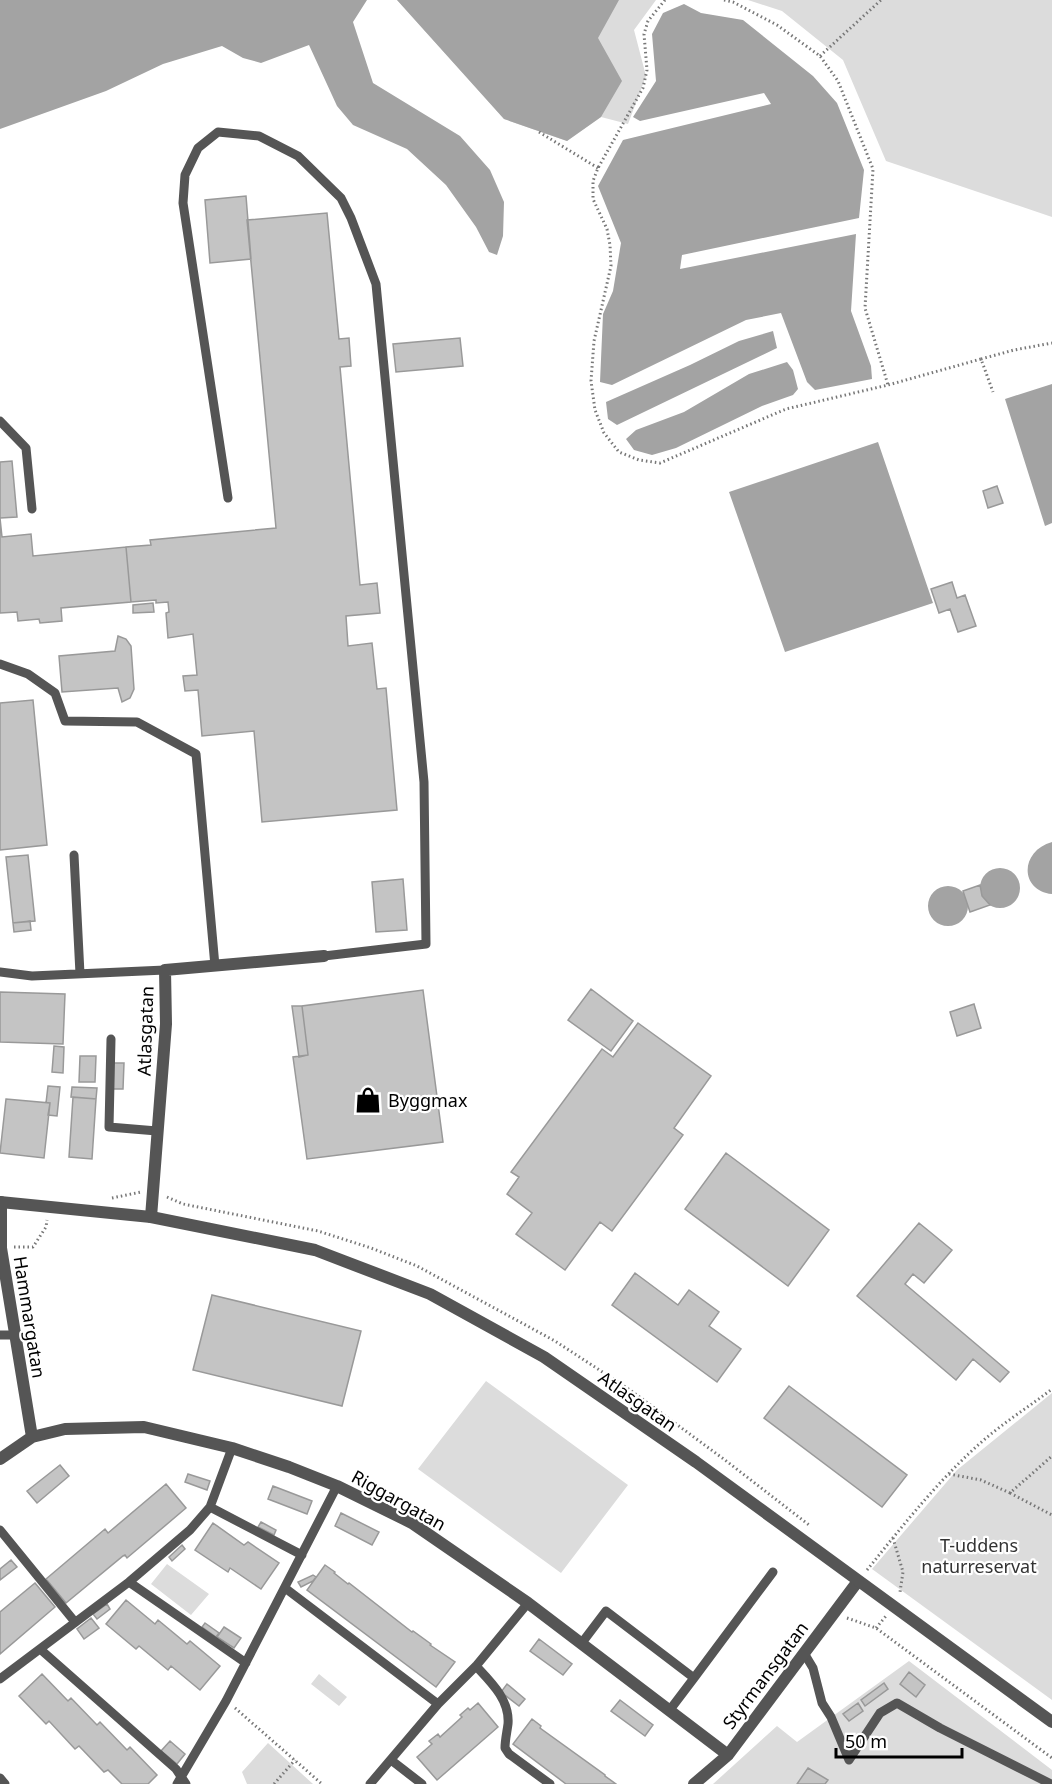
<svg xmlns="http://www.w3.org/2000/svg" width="1052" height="1784" viewBox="0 0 1052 1784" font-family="'Noto Sans',sans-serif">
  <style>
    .green { fill: #dcdcdc }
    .water { fill: #a3a3a3 }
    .building { fill: #c4c4c4; stroke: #999; stroke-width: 1.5 }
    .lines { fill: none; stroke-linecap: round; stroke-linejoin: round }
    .path { stroke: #777; stroke-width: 3; stroke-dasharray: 1.5 3; stroke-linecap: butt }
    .service { stroke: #555; stroke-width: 9 }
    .minor { stroke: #555; stroke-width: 12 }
    .tertiary { stroke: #555; stroke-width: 12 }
    .labels { text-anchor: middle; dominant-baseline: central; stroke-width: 4.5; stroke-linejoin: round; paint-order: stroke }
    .street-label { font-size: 18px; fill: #000; stroke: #fff }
    .poi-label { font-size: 18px; fill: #000; stroke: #fff; text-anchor: start }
    .park-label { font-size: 18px; fill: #333; stroke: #fff }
  </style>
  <rect width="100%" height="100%" fill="#fff"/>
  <path class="green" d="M 397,0 L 656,0 L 634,30 L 646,76 L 628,124 L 601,117 L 567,141 L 504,119 Z
    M 748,0 L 1052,0 L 1052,217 L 886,161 L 843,60 L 782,11 Z
    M 486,1381 L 628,1485 L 561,1573 L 418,1469 Z
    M 1052,1393 L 1052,1700 L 872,1569 L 957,1470 Z
    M 167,1564 L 209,1594 L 191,1615 L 151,1584 Z
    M 909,1661 L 1052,1770 L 1052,1784 L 713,1784 L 777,1726 L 797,1742 Z
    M 319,1674 L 347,1697 L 339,1706 L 311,1684 Z
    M 268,1743 L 313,1784 L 247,1784 L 242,1772 Z"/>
  <path class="water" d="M 0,0 L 367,0 L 353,22 L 373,83 L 460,136 L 490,170 L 504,202 L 503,236 L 497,255 L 489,252 L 476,227 L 446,185 L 407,149 L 353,125 L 337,106 L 309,45 L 261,63 L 243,58 L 222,46 L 163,64 L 106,91 L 0,129 Z
    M 397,0 L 619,0 L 598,38 L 622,81 L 601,117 L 567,141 L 504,119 Z
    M 684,4 L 701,13 L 743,20 L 813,76 L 837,103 L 864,170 L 859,218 L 682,255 L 680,269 L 856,234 L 851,311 L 871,366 L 872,379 L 815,390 L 807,382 L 781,313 L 746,320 L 612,385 L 600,382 L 603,314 L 613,291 L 621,243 L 598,186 L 623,140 L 771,104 L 764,93 L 640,121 L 633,117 L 656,81 L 652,34 L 663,13 Z
    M 773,331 L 777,348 L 617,425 L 608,419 L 606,402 L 690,365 L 739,341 Z
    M 787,362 L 793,370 L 798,389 L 793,395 L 762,406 L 676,448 L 652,455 L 634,450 L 626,439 L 636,430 L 684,412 L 749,374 Z
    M 1052,384 L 1052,523 L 1045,526 L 1005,399 Z
    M 878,442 L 933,603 L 785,652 L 729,492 Z
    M 1052,842 L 1052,894 C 1019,890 1020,851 1052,842 Z
    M980 888a20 20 0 1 1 40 0a20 20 0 1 1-40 0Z
    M928 906a20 20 0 1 1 40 0a20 20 0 1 1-40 0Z"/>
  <path class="building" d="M 246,196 L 251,259 L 210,263 L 205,200 Z
    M 327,213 L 339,339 L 349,338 L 351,366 L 340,367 L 360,585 L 377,583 L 380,613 L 346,616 L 348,646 L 372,643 L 377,689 L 386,688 L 397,810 L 262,822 L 254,731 L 202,736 L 198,690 L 185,691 L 183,676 L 197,675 L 193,634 L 168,638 L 166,613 L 169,612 L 168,602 L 156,603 L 156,600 L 131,602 L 126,547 L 151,545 L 150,540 L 276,528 L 247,220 Z
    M 460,338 L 463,366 L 396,372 L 393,344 Z
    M 12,461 L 17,517 L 0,518 L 2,537 L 31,534 L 33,556 L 126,547 L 131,602 L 61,608 L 62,621 L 40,623 L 39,619 L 18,621 L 17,612 L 0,613 L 0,462 Z
    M 997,486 L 1003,503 L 988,508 L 983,491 Z
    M 952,582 L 957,598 L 965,595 L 976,626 L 958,632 L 950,609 L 939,613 L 931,589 Z
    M 153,603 L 154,612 L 133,613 L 133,605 Z
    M 118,636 L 126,639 L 131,646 L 134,689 L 130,698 L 122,702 L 118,688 L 62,692 L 59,656 L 115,651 Z
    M 33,700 L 47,845 L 0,850 L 0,703 Z
    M 28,855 L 35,921 L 13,923 L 6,857 Z
    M 403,879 L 407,930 L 376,932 L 372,882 Z
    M 980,885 L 982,896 L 990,905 L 970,912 L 963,891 Z
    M 30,921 L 31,930 L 14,932 L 13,923 Z
    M 591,989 L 633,1021 L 611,1051 L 568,1020 Z
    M 423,990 L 443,1142 L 307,1159 L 293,1057 L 308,1055 L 302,1006 Z
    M 0,992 L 65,994 L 63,1044 L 0,1042 Z
    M 974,1004 L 981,1028 L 957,1036 L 950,1012 Z
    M 292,1006 L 302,1006 L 308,1055 L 299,1057 Z
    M 638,1023 L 711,1076 L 674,1128 L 683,1135 L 612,1231 L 600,1222 L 565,1270 L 516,1234 L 532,1213 L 507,1194 L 519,1177 L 511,1172 L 602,1049 L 613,1057 Z
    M 54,1046 L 64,1047 L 63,1073 L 52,1072 Z
    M 80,1056 L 96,1056 L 95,1082 L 79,1082 Z
    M 113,1063 L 124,1063 L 123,1089 L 112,1089 Z
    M 48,1086 L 60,1087 L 57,1116 L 48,1115 L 50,1103 L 46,1103 Z
    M 72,1087 L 97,1088 L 96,1099 L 71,1097 Z
    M 73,1097 L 96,1099 L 92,1159 L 69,1157 Z
    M 6,1099 L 50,1103 L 44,1158 L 0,1153 Z
    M 726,1153 L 829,1230 L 788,1286 L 685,1209 Z
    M 919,1223 L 952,1250 L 924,1283 L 913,1274 L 905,1284 L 1009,1372 L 1000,1382 L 973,1359 L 956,1380 L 857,1296 Z
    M 635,1273 L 678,1305 L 689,1290 L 719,1312 L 709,1326 L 741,1349 L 717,1382 L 612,1305 Z
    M 212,1295 L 361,1331 L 342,1406 L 193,1370 Z
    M 789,1386 L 907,1475 L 882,1507 L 764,1418 Z
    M 60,1465 L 69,1476 L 37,1503 L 27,1491 Z
    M 188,1474 L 210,1481 L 207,1490 L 185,1482 Z
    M 166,1484 L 186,1508 L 127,1558 L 125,1555 L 123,1556 L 66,1603 L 46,1579 L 105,1529 L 108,1533 Z
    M 273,1486 L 312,1501 L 307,1514 L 268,1499 Z
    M 341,1513 L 379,1532 L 372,1545 L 335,1526 Z
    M 261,1522 L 276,1530 L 274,1535 L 258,1527 Z
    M 213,1523 L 244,1545 L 248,1542 L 279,1563 L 261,1589 L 230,1568 L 228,1572 L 195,1550 Z
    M 182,1545 L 185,1549 L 172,1561 L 169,1557 Z
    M 11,1560 L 17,1567 L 0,1580 L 0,1569 Z
    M 325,1565 L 335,1572 L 334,1573 L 348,1584 L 349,1583 L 412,1632 L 413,1631 L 431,1644 L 430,1645 L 455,1662 L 436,1687 L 307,1590 Z
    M 313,1575 L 316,1577 L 313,1581 L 301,1587 L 298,1582 Z
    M 35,1583 L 55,1607 L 0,1654 L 0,1612 Z
    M 126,1600 L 155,1624 L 158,1620 L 187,1644 L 190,1641 L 220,1666 L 200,1690 L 171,1666 L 168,1670 L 139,1646 L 136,1649 L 106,1624 Z
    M 107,1604 L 110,1609 L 97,1619 L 93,1614 Z
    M 91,1618 L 99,1628 L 84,1639 L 77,1629 Z
    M 205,1623 L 219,1633 L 216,1637 L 202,1627 Z
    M 224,1627 L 241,1638 L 234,1648 L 217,1637 Z
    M 539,1639 L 572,1664 L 563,1675 L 530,1651 Z
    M 909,1672 L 925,1685 L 916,1697 L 900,1684 Z
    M 42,1674 L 68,1701 L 71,1698 L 97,1725 L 100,1722 L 127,1750 L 130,1747 L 157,1775 L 148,1784 L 122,1784 L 108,1770 L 104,1772 L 79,1746 L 75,1749 L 49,1721 L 46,1724 L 19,1696 Z
    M 884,1683 L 888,1689 L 865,1706 L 861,1700 Z
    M 507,1684 L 525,1699 L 519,1706 L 501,1692 Z
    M 620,1700 L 653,1725 L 645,1736 L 611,1711 Z
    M 478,1703 L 498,1727 L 437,1780 L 417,1757 L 432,1744 L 429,1741 L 438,1734 L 440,1737 L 462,1717 L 460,1715 L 468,1708 L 470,1710 Z
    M 858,1703 L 863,1711 L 849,1721 L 843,1714 Z
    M 532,1719 L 541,1726 L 540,1728 L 605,1775 L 605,1776 L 616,1784 L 566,1784 L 513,1744 Z
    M 170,1741 L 185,1754 L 177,1764 L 161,1751 Z
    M 808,1768 L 828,1780 L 825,1784 L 797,1784 Z"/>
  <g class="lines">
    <path class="path" d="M 665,0 L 648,21 L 644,34 L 647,70 L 643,88 L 598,168 L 593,181 L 593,199 L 607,229 L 610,245 L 611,266 L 594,341 L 591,381 L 595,410 L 604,433 L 619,452 L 639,460 L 660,463 L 786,409 L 888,385 L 981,359 L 993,392
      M 724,0 L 733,2 L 777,25 L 820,56 L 838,81 L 873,169 L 865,308 L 888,385
      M 820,56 L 881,0
      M 539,132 L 598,168
      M 981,359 L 1014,350 L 1052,343
      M 167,1197 L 183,1204 L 318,1231 L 371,1248 L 417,1266 L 555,1341 L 630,1390 L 725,1460 L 809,1525
      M 112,1198 L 141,1192
      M 14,1247 L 33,1247 L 46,1227 L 47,1220
      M 949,1474 L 981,1480 L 1010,1493 L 1052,1456
      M 1010,1493 L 1052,1515
      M 893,1538 L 903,1572 L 900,1592
      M 867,1570 C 904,1524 941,1477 985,1439 C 1006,1421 1030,1406 1052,1389
      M 847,1618 L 876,1628 L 1052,1758
      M 876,1628 L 886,1616
      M 235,1708 L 322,1784
      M 274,1784 L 295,1760"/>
    <path class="service" d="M 0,421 L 26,448 L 32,509
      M 228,498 L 183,203 L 185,175 L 198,148 L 218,132 L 259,136 L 298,156 L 341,198 L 351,218 L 376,284 L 424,782 L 426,944 L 324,956
      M 0,664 L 28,674 L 55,693 L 65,721 L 137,722 L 196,754 L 215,966
      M 74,855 L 80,974
      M 0,972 L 32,976 L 165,970
      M 111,1039 L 109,1127 L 157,1131
      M 0,1335 L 15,1335
      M 210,1507 L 302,1555
      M 0,1530 L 75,1622
      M 129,1582 L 246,1663
      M 285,1588 L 438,1704
      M 581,1644 L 606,1611 L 694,1678 L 669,1711
      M 40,1649 L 176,1769 L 186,1784
      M 804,1653 L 813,1668 L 822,1703 L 831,1717 L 849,1760 L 880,1713 L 897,1703 L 940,1728 L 1051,1784
      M 476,1666 C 491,1682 510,1700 508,1724 C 507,1732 505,1740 505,1748 L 509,1754 L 550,1784
      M 694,1678 L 773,1572
      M 0,1679 L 129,1582 L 190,1530 L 210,1507 L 232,1448
      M 391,1760 L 422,1784
      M 0,1778 L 5,1784
      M 177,1784 L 226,1701 L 337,1486
      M 370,1784 L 438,1704 L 476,1666 L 528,1603"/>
    <path class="minor" d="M 1,1202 L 1,1248 L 32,1437
      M 151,1217 L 166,1024 L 165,970 L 324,956
      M 0,1459 L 32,1437 L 65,1429 L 144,1427 L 232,1448 L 289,1467 L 337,1486 L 412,1523 L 528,1603 L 728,1755
      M 694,1784 L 728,1755 L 858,1581"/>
    <path class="tertiary" d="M 0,1202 L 151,1217 L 315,1250 L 430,1294 L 544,1357 L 696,1462 L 1052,1722"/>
  </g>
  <defs>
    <g id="shop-bare" transform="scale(2.07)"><path d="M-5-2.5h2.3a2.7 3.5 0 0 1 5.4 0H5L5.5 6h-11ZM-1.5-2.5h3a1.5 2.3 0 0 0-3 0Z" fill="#000" stroke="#fff" stroke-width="2.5" paint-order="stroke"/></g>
  </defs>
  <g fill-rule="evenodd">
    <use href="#shop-bare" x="368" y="1100"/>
  </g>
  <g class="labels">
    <g class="street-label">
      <text transform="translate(145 1031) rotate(-88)">Atlasgatan</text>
      <text transform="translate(30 1317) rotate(81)">Hammargatan</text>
      <text transform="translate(638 1401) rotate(35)">Atlasgatan</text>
      <text transform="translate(399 1500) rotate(29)">Riggargatan</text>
      <text transform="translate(765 1675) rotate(-53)">Styrmansgatan</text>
    </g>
    <g class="poi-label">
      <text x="388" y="1100">Byggmax</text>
    </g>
    <g class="park-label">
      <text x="979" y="1545">T-uddens<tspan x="979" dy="21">naturreservat</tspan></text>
    </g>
  </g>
  <path d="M836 1748v9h126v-9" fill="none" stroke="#000000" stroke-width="3"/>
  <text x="845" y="1748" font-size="18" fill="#000000" stroke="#ffffff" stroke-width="4.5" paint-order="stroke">50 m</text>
</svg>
